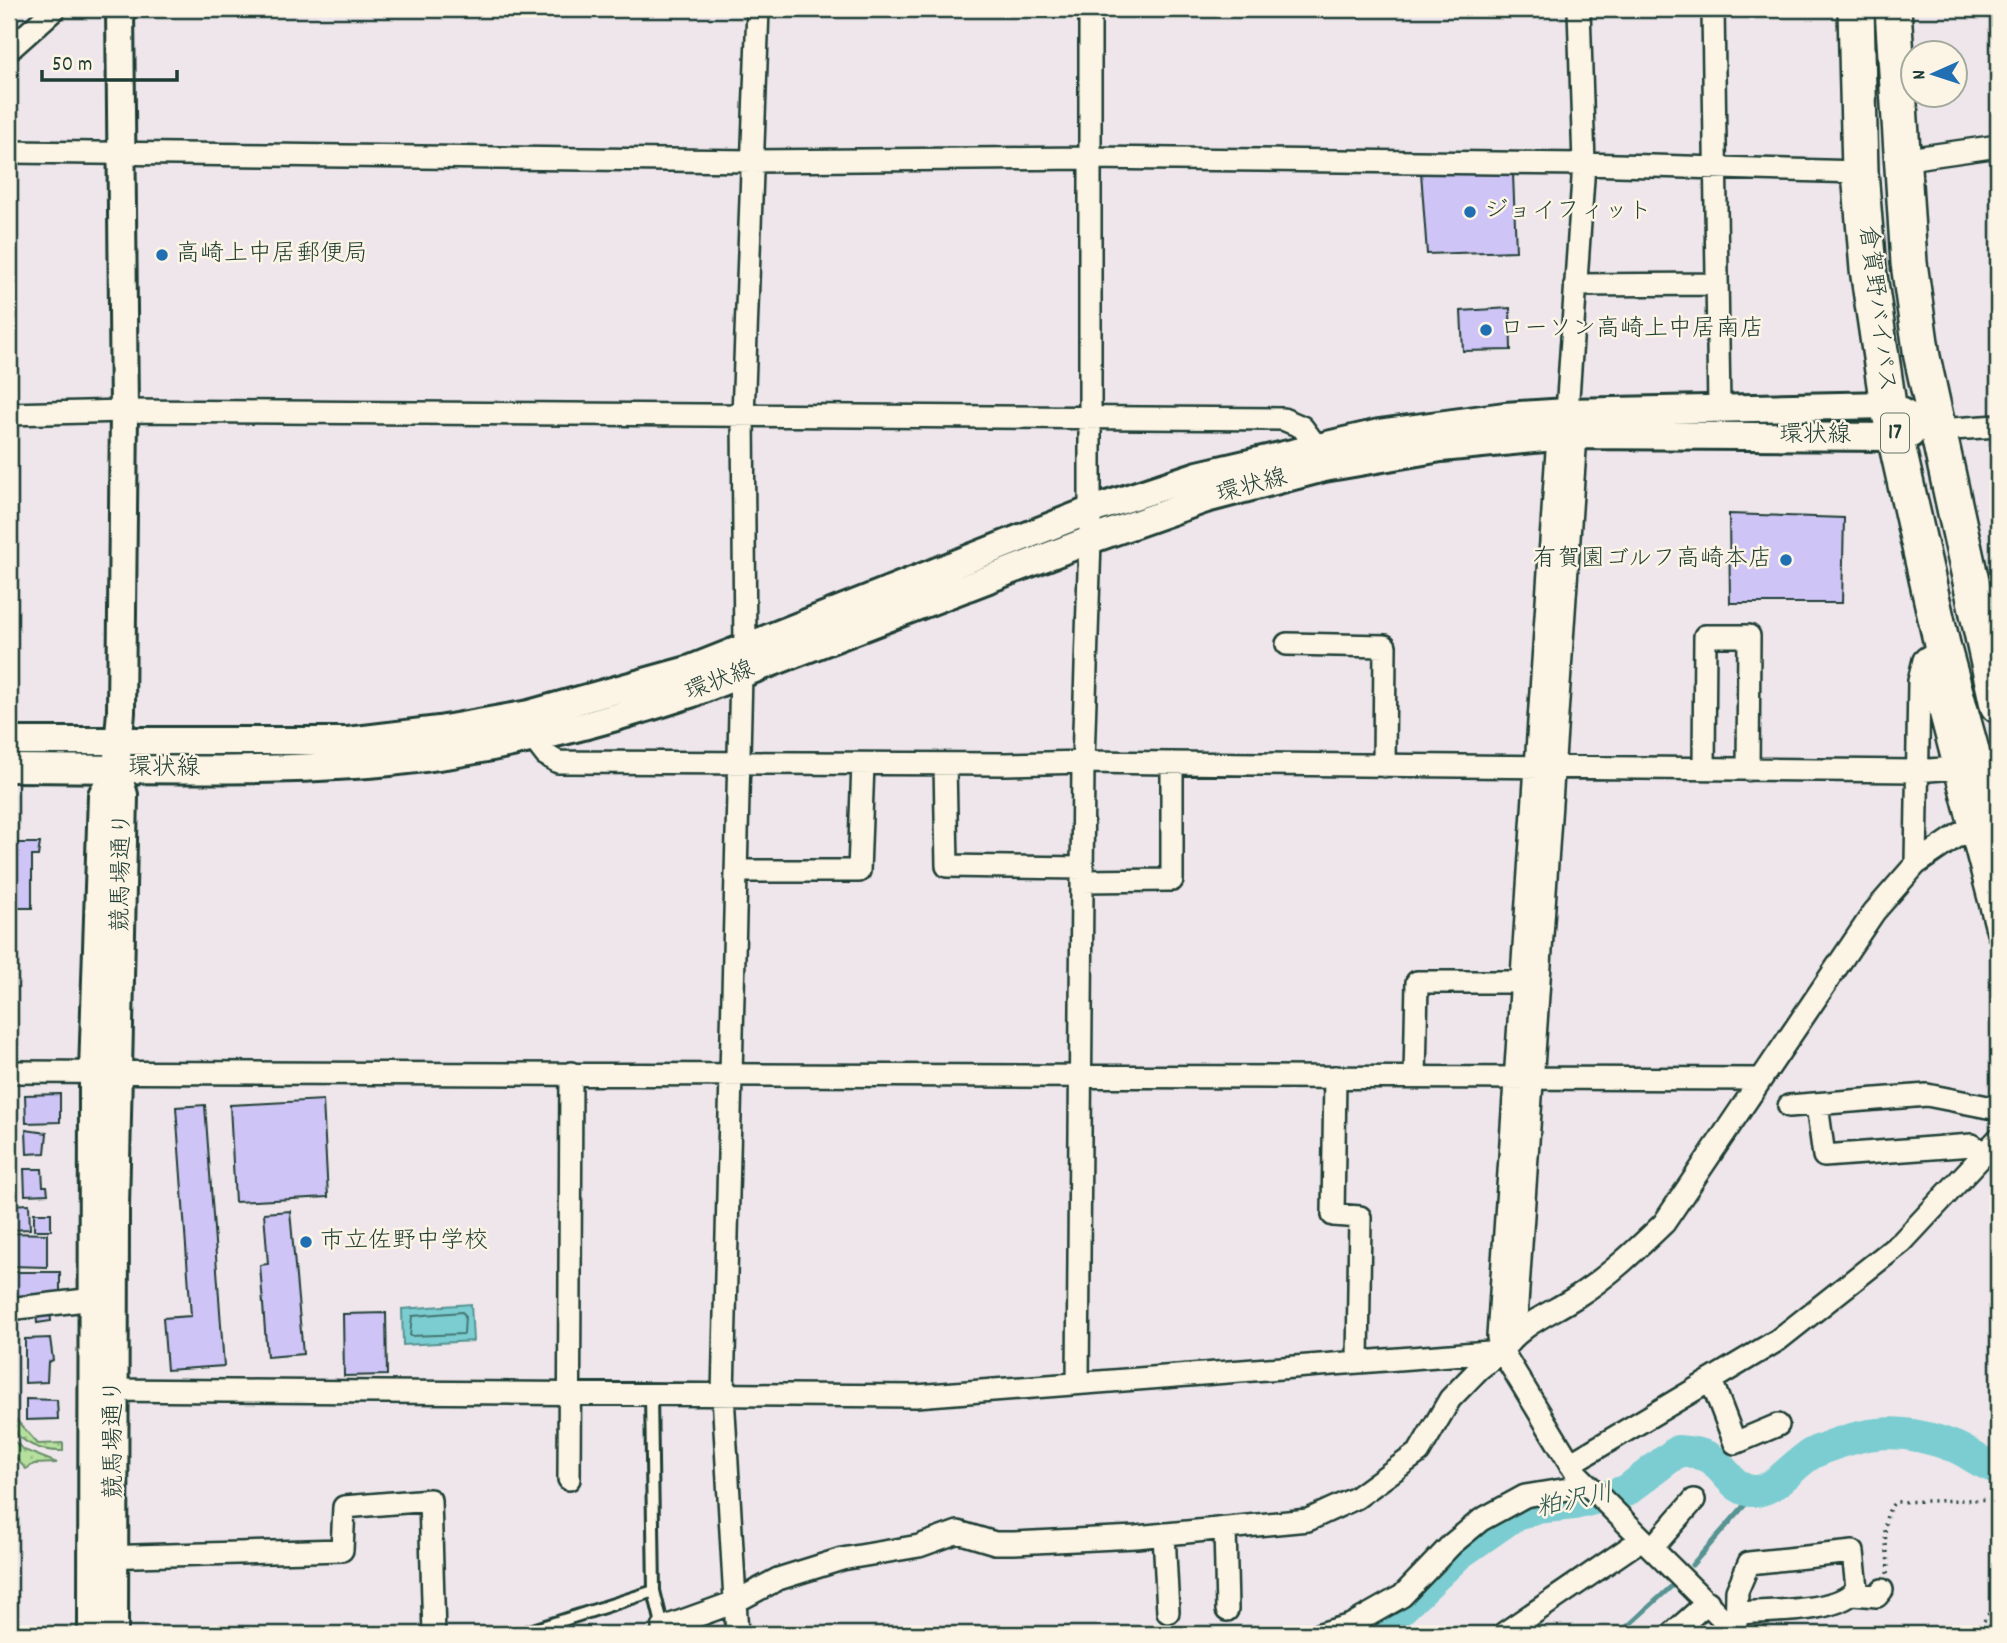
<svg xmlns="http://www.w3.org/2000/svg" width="2007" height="1643" viewBox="0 0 2007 1643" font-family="Dekko,'Klee One',sans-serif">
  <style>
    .park { fill: url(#park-dots); stroke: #6a8e69; stroke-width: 2 }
    .water { fill: #7bcdd1; stroke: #569392; stroke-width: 2 }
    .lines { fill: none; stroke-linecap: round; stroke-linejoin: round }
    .shore { stroke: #447773; stroke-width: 2 }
    .stream { stroke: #569392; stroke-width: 5 }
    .river { stroke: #7bcdd1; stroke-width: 32 }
    .building { fill: #cfc4f6; stroke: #1f3d34; stroke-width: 2 }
    .service-casing { stroke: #1f3d34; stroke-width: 16 }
    .minor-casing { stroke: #1f3d34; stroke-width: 26 }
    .tertiary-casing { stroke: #1f3d34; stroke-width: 32 }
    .trunk-casing { stroke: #1f3d34; stroke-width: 40 }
    .path { stroke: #1f3d34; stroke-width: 3.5; stroke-dasharray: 2 5; stroke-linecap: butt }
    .service { stroke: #fcf5e5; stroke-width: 10 }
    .minor { stroke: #fcf5e5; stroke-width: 21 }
    .tertiary { stroke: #fcf5e5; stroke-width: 26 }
    .trunk { stroke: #fcf5e5; stroke-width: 35 }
    .poi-dot { fill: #1f6fb2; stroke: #fcf5e5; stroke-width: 2.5 }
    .labels { text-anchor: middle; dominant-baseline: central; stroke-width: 5; stroke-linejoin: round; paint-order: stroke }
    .shield { fill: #fcf5e5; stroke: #617469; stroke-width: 2 }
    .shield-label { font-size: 23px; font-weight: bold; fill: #1f3d34 }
    .poi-label { font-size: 24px; fill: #1f3d34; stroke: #fcf5e5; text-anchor: start }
    .street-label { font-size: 24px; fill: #1f3d34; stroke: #fcf5e5 }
    .water-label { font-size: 26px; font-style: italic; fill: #315a53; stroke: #fcf5e5 }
  </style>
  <defs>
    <pattern id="park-dots" width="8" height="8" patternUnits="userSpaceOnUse" patternTransform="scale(1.75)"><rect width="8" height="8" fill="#b5e09e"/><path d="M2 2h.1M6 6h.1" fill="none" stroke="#9bc189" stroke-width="1.8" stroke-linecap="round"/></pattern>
  </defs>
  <rect width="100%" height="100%" fill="#eee6ea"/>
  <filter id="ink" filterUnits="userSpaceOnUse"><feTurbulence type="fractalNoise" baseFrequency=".0143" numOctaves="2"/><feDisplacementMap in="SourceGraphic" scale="14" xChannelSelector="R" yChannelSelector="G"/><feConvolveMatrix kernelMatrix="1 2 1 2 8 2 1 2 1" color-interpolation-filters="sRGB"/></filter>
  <g filter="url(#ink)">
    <path class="park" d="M 9,1412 L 38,1444 L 63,1443 L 63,1451 C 41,1452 20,1443 9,1424 Z
      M 9,1437 L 24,1450 L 57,1463 L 34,1464 L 26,1469 L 9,1451 Z"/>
    <path class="water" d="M 471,1304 L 473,1341 L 403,1345 L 402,1309 Z"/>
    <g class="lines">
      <path class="shore" d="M 462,1312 L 465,1315 L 464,1334 L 410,1336 L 412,1316 Z"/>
      <path class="stream" d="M 1692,1565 L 1757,1491
        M 643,1634 L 657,1630
        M 1619,1634 L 1673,1585"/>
      <path class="river" d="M 1355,1634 L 1400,1610 L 1459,1554 L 1512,1517 L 1535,1508 L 1574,1504 L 1626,1491 L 1678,1451 C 1688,1452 1701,1453 1710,1458 C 1726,1469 1734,1493 1757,1491 C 1779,1488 1795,1461 1815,1452 C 1866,1430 1902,1426 1955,1447 C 1970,1453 1982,1465 1998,1468"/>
    </g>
    <path class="building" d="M 1421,172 L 1513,174 L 1516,251 L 1427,254 Z
      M 1510,308 L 1511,350 L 1463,351 L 1461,311 Z
      M 1729,514 L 1844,518 L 1842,603 L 1730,603 Z
      M 9,843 L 40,843 L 38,856 L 32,856 L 32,908 L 9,908 Z
      M 60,1094 L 60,1122 L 26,1123 L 25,1095 Z
      M 323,1100 L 328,1197 L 235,1202 L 230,1105 Z
      M 205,1105 L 224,1366 L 167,1370 L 163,1318 L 191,1316 L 176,1107 Z
      M 26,1130 L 47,1133 L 45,1153 L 27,1154 Z
      M 24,1169 L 42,1169 L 43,1186 L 47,1186 L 48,1194 L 25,1195 Z
      M 29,1204 L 30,1229 L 9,1230 L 9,1205 Z
      M 290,1211 L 303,1354 L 267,1357 L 260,1265 L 268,1264 L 264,1213 Z
      M 34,1213 L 51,1213 L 51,1230 L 34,1230 Z
      M 9,1233 L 47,1234 L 47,1267 L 9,1266 Z
      M 9,1272 L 60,1272 L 60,1296 L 9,1296 Z
      M 50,1311 L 51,1321 L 37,1323 L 36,1313 Z
      M 386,1313 L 387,1375 L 344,1376 L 343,1314 Z
      M 50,1338 L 53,1360 L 48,1362 L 47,1382 L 25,1383 L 25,1339 Z
      M 26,1399 L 57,1400 L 58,1419 L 26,1420 Z"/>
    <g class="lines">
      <g class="service-casing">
        <path id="service" d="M 651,1394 L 654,1591 L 663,1628
          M 520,1634 L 654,1591
          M 1974,1634 L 1977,1632"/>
      </g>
      <g class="minor-casing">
        <path id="minor" d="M 1713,9 L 1719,408
          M 9,50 L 55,9
          M 9,152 L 753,161 L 1089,158 L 1584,164 L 1860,172
          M 1901,160 L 1998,146
          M 1575,285 L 1717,284
          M 1567,412 L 1584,164 L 1579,9
          M 9,414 L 124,411 L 1283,419 L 1302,427 L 1317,447
          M 1937,430 L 1998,426
          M 1558,436 L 1498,1337 L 1502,1351 L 1576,1473 L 1738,1634
          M 1287,644 L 1385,646 L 1384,766
          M 745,648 L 743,416 L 758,9
          M 1943,649 L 1926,658 L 1998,933
          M 533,738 L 546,755 L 558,762 L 1006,764 L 1083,762 L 1916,771 L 1955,768
          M 945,764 L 947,866 L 1082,868
          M 1704,767 L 1705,636 L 1749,636 L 1748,770
          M 1916,864 L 1919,681 L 1924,660
          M 737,871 L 859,871 L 863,764
          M 1082,881 L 1172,880 L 1172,763
          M 9,1072 L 1761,1079
          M 1335,1077 L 1333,1215 L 1360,1217 L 1358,1362
          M 1415,1077 L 1417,982 L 1522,982
          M 1817,1105 L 1824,1156 L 1972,1145 L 1984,1153
          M 1789,1106 L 1927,1095 L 1998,1109
          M 9,1309 L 94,1299
          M 1515,1333 L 1576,435
          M 1711,1380 L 1735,1443 L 1778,1425
          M 1078,1382 L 1083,762 L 1090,540 L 1090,9
          M 100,1390 L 916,1396 L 1502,1351 C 1522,1323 1548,1315 1576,1297 C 1609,1276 1636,1250 1664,1223 L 1874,912 L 1916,864 L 1970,827
          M 1570,1464 L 1778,1340 L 1902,1242 L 1998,1139
          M 569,1479 L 571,1073
          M 1225,1529 L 1227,1610
          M 1164,1534 L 1168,1612
          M 1652,1548 L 1694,1500
          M 101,1557 L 342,1550 L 344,1507 L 430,1500 L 434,1634
          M 1854,1594 L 1877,1596 L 1882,1590
          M 664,1634 L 663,1628 L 735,1602 L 778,1579 L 842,1559 L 919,1546 L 958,1532 L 995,1543 L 1014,1543 L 1136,1537 L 1308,1520 L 1356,1498 L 1419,1452 L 1450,1399 L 1479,1369 L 1502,1351
          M 737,1634 L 723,1395 L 741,674
          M 1320,1634 L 1351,1625 L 1402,1596 L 1452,1544 L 1481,1520 L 1525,1496 L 1568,1489 L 1581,1479
          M 1503,1634 L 1642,1539
          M 1672,1634 L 1708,1602
          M 1736,1634 L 1737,1591 L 1749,1563 L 1853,1552 L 1857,1588 C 1840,1614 1768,1610 1739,1613"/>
      </g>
      <g class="tertiary-casing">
        <path id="tertiary" d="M 9,741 L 348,741 L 439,730 L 529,714 L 688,670 L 1089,511 L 1198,475 L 1379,433 L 1505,416 L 1567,412 L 1888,405 L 1937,430
          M 9,768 C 136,768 264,774 390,762 C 492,752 594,726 690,694 L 1090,540 L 1206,499 L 1324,468 L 1441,448 L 1576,435 L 1896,437 L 1911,434
          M 92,1634 L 93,1072 L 102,795 L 116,769 L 121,712 L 124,411 L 120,9
          M 114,1634 L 115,1208 L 124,795 L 116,769"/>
      </g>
      <g class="trunk-casing">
        <path id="trunk" d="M 1856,9 L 1860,172 L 1868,269 L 1888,405 L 1943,649 L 1998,848
          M 1893,9 L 1909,263 L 1922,357 L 1998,705"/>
      </g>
      <path class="path" d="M 1887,1574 C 1891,1550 1876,1522 1895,1502 L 1998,1499
        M 1984,1621 L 1998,1600"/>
      <use href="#service" class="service"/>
      <use href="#minor" class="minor"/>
      <use href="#tertiary" class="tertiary"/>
      <use href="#trunk" class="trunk"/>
    </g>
  </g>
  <g class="poi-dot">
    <circle cx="1470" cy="212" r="7"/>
    <circle cx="162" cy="255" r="7"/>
    <circle cx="1486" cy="330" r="7"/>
    <circle cx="1786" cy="560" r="7"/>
    <circle cx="306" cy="1242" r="7"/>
  </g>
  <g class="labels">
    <rect class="shield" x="1881" y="413.5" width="28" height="39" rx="5"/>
    <g class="shield-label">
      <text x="1895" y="433">17</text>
    </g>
    <g class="poi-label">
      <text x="1484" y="212">ジョイフィット</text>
      <text x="176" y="255">高崎上中居郵便局</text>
      <text x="1500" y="330">ローソン高崎上中居南店</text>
      <text x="1772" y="560" text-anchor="end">有賀園ゴルフ高崎本店</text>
      <text x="320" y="1242">市立佐野中学校</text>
    </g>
    <g class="street-label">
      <text transform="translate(1876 309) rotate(83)">倉賀野バイパス</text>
      <text x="1815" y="436">環状線</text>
      <text transform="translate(1252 487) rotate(-15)">環状線</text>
      <text transform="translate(720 682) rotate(-21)">環状線</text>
      <text x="164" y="769">環状線</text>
      <text transform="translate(123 872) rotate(-89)">競馬場通り</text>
      <text transform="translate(115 1439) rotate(-90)">競馬場通り</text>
    </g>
    <g class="water-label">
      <text transform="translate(1575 1502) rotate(-12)">粕沢川</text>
    </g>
  </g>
  <rect width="2007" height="1643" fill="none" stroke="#fcf5e5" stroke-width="35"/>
  <rect x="18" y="18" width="1972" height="1608" fill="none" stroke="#1f3d34" stroke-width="2.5" filter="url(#ink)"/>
  <g transform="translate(1934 74) rotate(267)"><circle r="33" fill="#fcf5e5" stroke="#a4ab9e" stroke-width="2"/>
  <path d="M0-5L12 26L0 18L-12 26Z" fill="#1f6fb2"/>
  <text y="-10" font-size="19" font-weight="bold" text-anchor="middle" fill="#1f3d34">N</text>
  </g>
  <path d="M42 70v10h135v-10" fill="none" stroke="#1f3d34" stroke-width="3.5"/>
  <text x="52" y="70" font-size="21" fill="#1f3d34" stroke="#fcf5e5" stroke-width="5" paint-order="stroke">50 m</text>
</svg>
